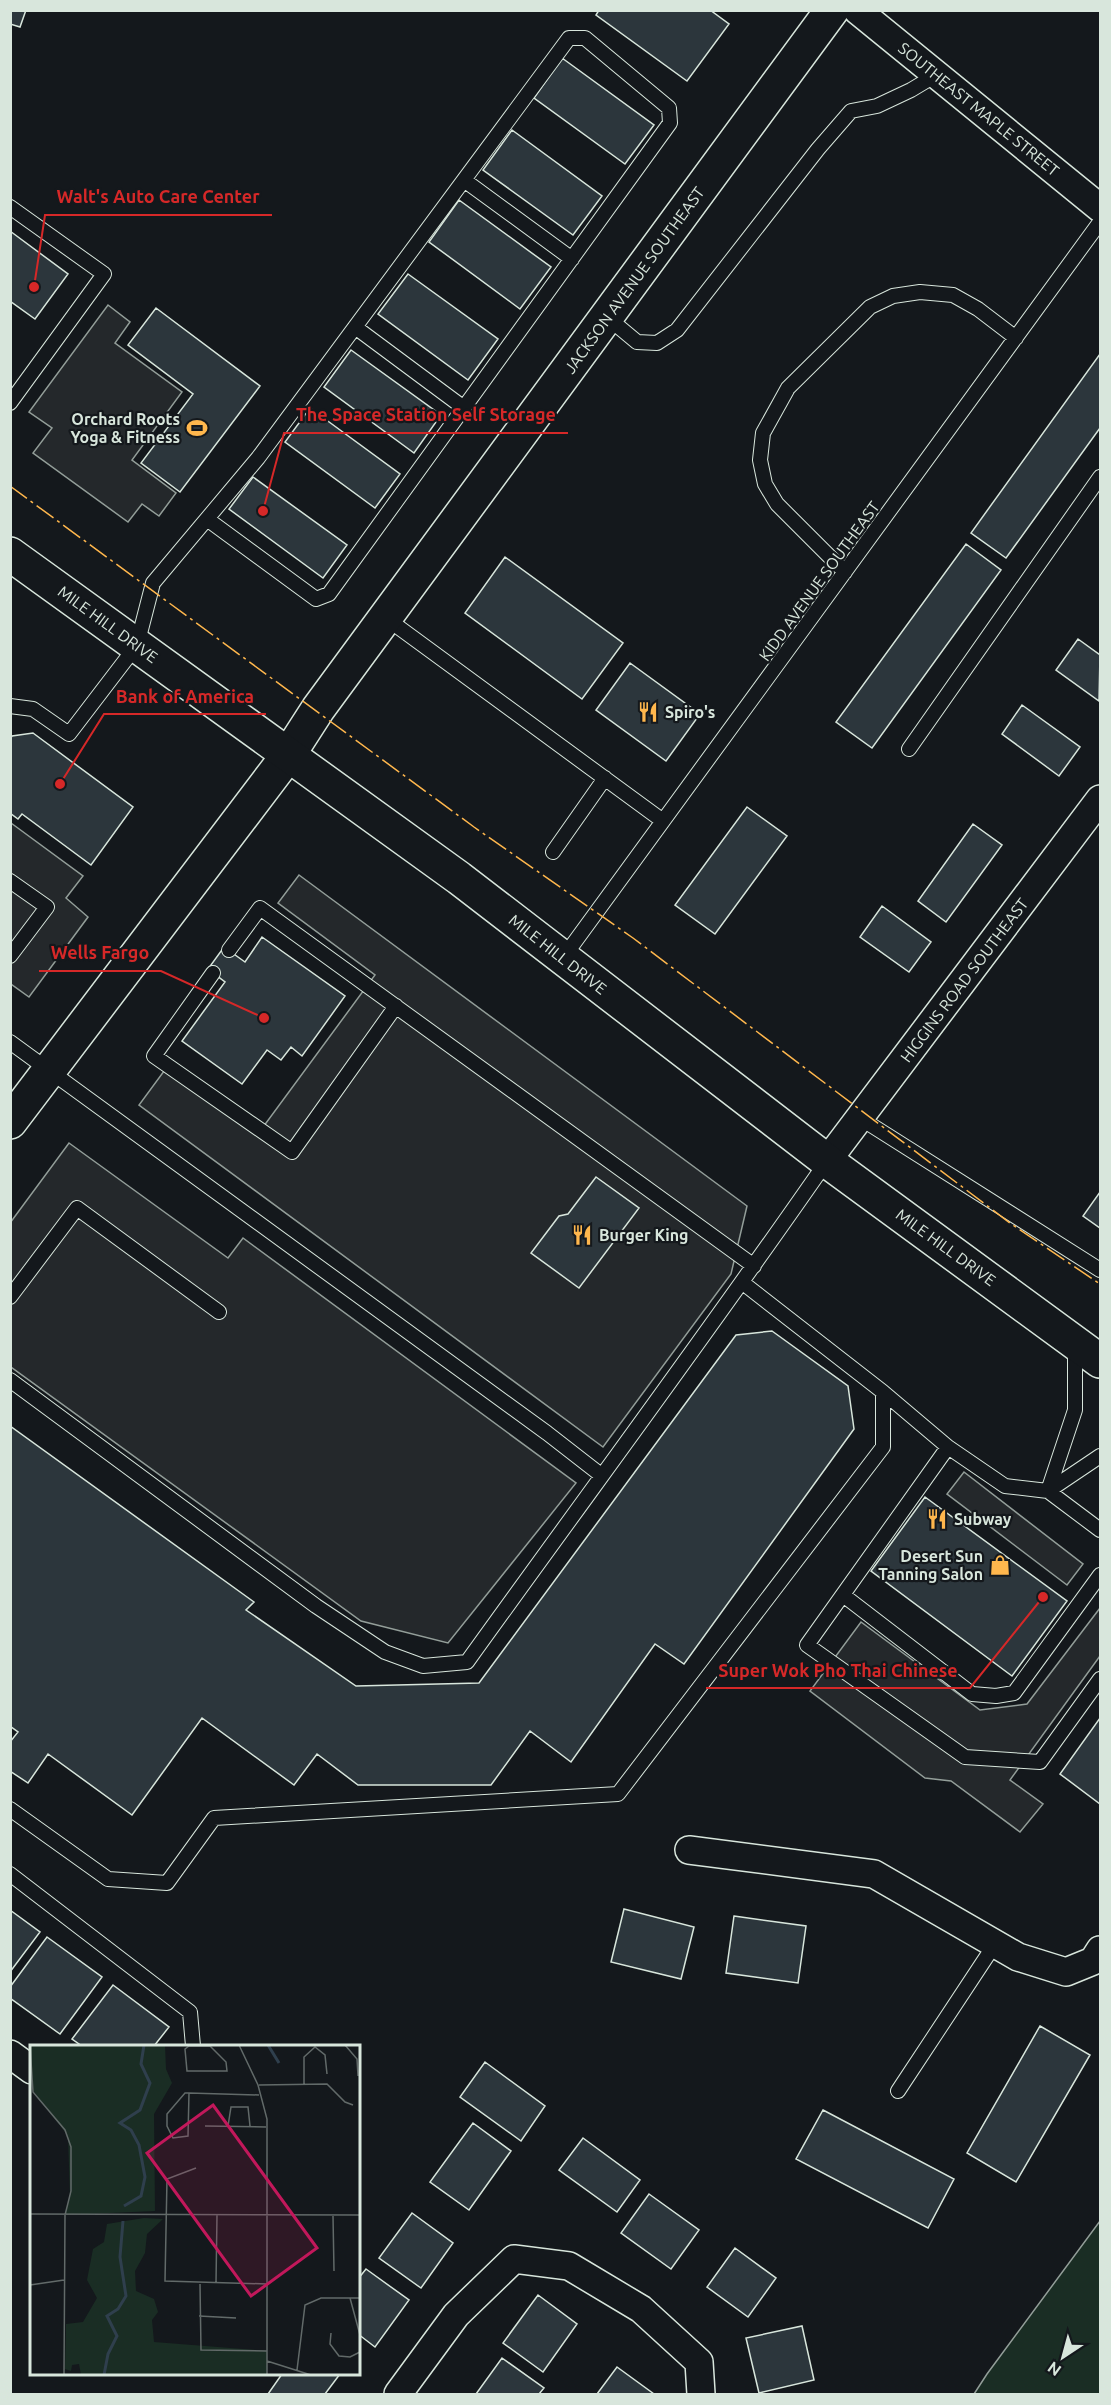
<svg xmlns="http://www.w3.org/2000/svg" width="1111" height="2405" viewBox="0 0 1111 2405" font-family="Ubuntu,sans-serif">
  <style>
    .green { fill: #1a2d24; stroke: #939e99; stroke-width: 1.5 }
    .parking { fill: #24282b; stroke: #939e99; stroke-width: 1.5 }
    .building { fill: #2c363c; stroke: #d8e6dc; stroke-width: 1.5 }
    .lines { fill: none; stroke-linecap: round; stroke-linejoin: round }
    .lane-casing { stroke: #d8e6dc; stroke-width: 16 }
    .street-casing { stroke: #d8e6dc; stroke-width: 30 }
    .secondary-casing { stroke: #d8e6dc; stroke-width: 36 }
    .primary-casing { stroke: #d8e6dc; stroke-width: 36 }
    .lane { stroke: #14181c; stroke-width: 14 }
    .street { stroke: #14181c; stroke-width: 27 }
    .secondary { stroke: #14181c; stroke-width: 33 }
    .primary { stroke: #14181c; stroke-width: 33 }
    .power { stroke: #ffb74d; stroke-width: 1.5; stroke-dasharray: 21 4.5 3 4.5; stroke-linecap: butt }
    .labels { text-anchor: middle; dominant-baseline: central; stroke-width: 4.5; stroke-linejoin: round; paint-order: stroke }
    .street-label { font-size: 16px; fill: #d8e6dc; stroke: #14181c }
    .poi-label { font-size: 16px; font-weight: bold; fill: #d8e6dc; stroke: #14181c; text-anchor: start }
    .inset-river { fill: none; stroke: #2f3f4d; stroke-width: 3 }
    .inset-road { fill: none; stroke: #626a69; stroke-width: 1.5 }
    .view { fill: #c2185b; fill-opacity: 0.15; stroke: #c2185b; stroke-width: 3 }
    .inset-edge { fill: none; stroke: #d8e6dc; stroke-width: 3 }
    .leader { fill: none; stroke: #d62828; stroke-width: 2 }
    .callout-dot { fill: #d62828; stroke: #14181c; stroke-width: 2 }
    .callout-label { font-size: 18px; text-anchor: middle; font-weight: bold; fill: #d62828; stroke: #14181c; stroke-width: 4.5; stroke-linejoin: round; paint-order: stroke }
  </style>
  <rect width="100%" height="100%" fill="#14181c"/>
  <path class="green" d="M 1100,2221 L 1100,2394 L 974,2394 L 987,2374 Z"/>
  <path class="parking" d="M 108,305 L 130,322 L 115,343 L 182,392 L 132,460 L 176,493 L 159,516 L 142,504 L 128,522 L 33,453 L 52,428 L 29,412 Z
    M 11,823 L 83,876 L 66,898 L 88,917 L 29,997 L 11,984 Z
    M 299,875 L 747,1206 L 731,1274 L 603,1447 L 139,1105 L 167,1067 L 258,1134 L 375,975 L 278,903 Z
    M 69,1143 L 228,1258 L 243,1238 L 576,1483 L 448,1643 L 361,1621 L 11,1367 L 10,1223 Z
    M 964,1472 L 1083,1564 L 1067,1585 L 947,1494 Z
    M 1100,1608 L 1100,1656 L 1010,1780 L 1043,1804 L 1020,1832 L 951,1781 L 925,1778 L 810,1691 L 861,1622 L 980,1710 L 1027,1704 Z"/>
  <path class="building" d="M 10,10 L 26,10 L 20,27 L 10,24 Z
    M 599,10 L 710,10 L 729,24 L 687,81 L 596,15 Z
    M 562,58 L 654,125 L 625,164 L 534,98 Z
    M 512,130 L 602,196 L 573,235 L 483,170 Z
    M 459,200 L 551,267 L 520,309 L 429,242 Z
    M 10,231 L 68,274 L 35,319 L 10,301 Z
    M 408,274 L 498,339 L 468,380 L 378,314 Z
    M 156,308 L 260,386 L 180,492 L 141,463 L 193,394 L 128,345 Z
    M 351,350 L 441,415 L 414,453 L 324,387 Z
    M 1100,354 L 1100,428 L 1006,558 L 971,533 Z
    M 310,408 L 400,474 L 375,508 L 285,442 Z
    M 253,477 L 347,545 L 323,578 L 229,509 Z
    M 966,544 L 1001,570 L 872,748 L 836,722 Z
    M 505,557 L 623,643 L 582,699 L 465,613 Z
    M 1078,639 L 1100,655 L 1099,701 L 1056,670 Z
    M 630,663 L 700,714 L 666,761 L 596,710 Z
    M 1022,705 L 1080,747 L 1059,776 L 1002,734 Z
    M 33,733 L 133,807 L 91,865 L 22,814 L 18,819 L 10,813 L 10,739 L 12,736 Z
    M 747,807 L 787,836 L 715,934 L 675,905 Z
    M 973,824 L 1002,845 L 946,922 L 918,901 Z
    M 882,906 L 931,942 L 909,972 L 860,937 Z
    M 262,937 L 345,996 L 302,1056 L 291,1047 L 281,1060 L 267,1050 L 242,1084 L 182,1041 L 225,982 L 208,969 L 224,947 L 245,962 Z
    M 596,1177 L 639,1208 L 579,1288 L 531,1253 L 559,1216 L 568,1214 Z
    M 1100,1192 L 1100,1228 L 1083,1216 Z
    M 772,1331 L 848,1386 L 854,1429 L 684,1664 L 655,1644 L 571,1762 L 530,1731 L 491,1785 L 358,1785 L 317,1754 L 294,1785 L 202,1718 L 132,1815 L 48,1754 L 28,1783 L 10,1771 L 10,1742 L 18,1732 L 10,1726 L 10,1426 L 254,1602 L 246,1610 L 356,1686 L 479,1683 L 736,1335 Z
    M 925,1497 L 1067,1601 L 1012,1676 L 871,1571 Z
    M 1100,1718 L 1100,1804 L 1060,1774 Z
    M 624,1909 L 694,1927 L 681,1979 L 611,1962 Z
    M 10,1910 L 40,1932 L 10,1972 Z
    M 734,1916 L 806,1926 L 798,1983 L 726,1973 Z
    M 47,1937 L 102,1977 L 60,2034 L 10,1998 L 10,1987 Z
    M 113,1985 L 169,2027 L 154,2046 L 82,2046 L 72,2039 Z
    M 1040,2026 L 1090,2055 L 1016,2182 L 967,2153 Z
    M 485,2062 L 545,2106 L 521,2141 L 460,2097 Z
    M 823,2110 L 954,2179 L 928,2228 L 796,2159 Z
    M 473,2123 L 511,2151 L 469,2210 L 430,2182 Z
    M 583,2138 L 640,2180 L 617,2212 L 559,2170 Z
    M 649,2194 L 699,2230 L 671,2269 L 621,2233 Z
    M 412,2213 L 453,2243 L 421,2288 L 379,2258 Z
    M 735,2248 L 776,2278 L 748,2317 L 707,2287 Z
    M 366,2269 L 409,2300 L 375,2347 L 358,2334 L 358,2279 Z
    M 538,2295 L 577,2324 L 543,2372 L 503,2343 Z
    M 802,2326 L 814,2380 L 759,2393 L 746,2338 Z
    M 502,2358 L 544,2388 L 539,2394 L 476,2394 Z
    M 617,2367 L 654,2394 L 597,2394 Z
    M 282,2374 L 340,2374 L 325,2394 L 268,2394 Z"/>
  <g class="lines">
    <g class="lane-casing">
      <path id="lane" d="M 464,180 L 572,259
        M 10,207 L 104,274 L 10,403
        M 607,317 L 637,342 L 657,343 L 677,330 L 818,149 L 851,111 L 877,106 L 911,90 L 936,75
        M 355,327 L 464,408
        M 845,572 L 777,504 L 765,484 L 760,460 L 763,433 L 788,388 L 870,307 L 893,296 L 920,292 L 953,295 L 978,309 L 1016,338
        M 386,618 L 663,821
        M 10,706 L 33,709 L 69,734 L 137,645 L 153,583 L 258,458 L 569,38 L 585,38 L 669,108 L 670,123 L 329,594 L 316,599 L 207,519
        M 909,749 L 1100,477
        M 553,852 L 605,778
        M 10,881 L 47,907 L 10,956
        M 229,950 L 260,908 L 754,1266
        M 563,958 L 1100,222
        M 213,973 L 154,1056 L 292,1152 L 396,1006
        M 10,1042 L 547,1433 L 601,1475
        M 860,1118 L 1100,1270
        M 10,1297 L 77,1208 L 219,1312
        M 1075,1347 L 1075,1410 L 1048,1491 L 1100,1456
        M 10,1380 L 316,1606 L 385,1652 L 423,1666 L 467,1662 C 587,1495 710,1330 827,1161
        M 883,1392 L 948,1447
        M 1100,1530 L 1048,1491 L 1005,1486 L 948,1447 L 807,1645 L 965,1757 L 1040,1762 L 1100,1679
        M 843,1595 L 972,1694 L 996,1696 L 1014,1693 L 1100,1575
        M 10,1809 L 108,1879 L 167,1883 L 214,1818 L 618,1794 L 883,1447 L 883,1392 L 743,1283
        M 10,1874 L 190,2012 L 193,2046
        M 898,2091 L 995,1944"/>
    </g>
    <g class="street-casing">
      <path id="street" d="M 857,10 L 1100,208
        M 827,1161 L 1100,799
        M 689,1850 L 874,1874 L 1018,1957 L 1066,1972 L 1093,1961 L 1100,1950
        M 10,2054 L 32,2070
        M 398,2394 L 456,2315 L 514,2259 L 569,2266 L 641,2309 L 699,2362 L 701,2394"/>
    </g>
    <g class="secondary-casing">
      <path id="secondary" d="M 10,1122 L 289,754 L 318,709 L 832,10"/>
    </g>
    <g class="primary-casing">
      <path id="primary" d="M 10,554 L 459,878 L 827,1161 L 1100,1361"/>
    </g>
    <use href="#lane" class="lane"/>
    <use href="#street" class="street"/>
    <use href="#secondary" class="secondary"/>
    <use href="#primary" class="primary"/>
    <path class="power" d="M 10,486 L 474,827 L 633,938 L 1010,1223 L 1100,1284"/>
  </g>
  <defs>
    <g id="stadium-bare" transform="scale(1.62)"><path d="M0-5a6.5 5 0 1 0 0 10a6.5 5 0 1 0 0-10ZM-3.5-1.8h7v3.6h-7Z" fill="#ffb74d" stroke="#14181c" stroke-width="2.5" paint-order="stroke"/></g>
    <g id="restaurant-bare" transform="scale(1.62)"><path d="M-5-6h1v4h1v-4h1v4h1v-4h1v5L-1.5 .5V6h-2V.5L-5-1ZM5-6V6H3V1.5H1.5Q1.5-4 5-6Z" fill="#ffb74d" stroke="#14181c" stroke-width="2.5" paint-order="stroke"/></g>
    <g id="shop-bare" transform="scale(1.62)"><path d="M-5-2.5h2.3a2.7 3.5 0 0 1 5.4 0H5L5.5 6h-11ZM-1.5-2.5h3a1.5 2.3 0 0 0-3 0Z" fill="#ffb74d" stroke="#14181c" stroke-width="2.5" paint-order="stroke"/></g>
  </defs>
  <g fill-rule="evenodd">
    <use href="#stadium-bare" x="197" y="428"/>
    <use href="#restaurant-bare" x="648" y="712"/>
    <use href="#restaurant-bare" x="582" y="1235"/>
    <use href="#restaurant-bare" x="937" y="1519"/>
    <use href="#shop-bare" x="1000" y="1565"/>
  </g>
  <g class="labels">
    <g class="street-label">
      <text transform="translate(979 109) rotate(39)">SOUTHEAST MAPLE STREET</text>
      <text transform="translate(634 280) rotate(-54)">JACKSON AVENUE SOUTHEAST</text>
      <text transform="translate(819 581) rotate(-54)">KIDD AVENUE SOUTHEAST</text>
      <text transform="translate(108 624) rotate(36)">MILE HILL DRIVE</text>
      <text transform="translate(558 954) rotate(38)">MILE HILL DRIVE</text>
      <text transform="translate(964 980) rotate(-53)">HIGGINS ROAD SOUTHEAST</text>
      <text transform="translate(946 1247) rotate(36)">MILE HILL DRIVE</text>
    </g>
    <g class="poi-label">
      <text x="180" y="419" text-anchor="end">Orchard Roots<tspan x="180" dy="18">Yoga &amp; Fitness</tspan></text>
      <text x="665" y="712">Spiro's</text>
      <text x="599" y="1235">Burger King</text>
      <text x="954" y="1519">Subway</text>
      <text x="983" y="1556" text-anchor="end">Desert Sun<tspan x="983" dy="18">Tanning Salon</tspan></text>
    </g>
  </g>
  <g transform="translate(30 2045)">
    <rect width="330" height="330" fill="#14181c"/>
    <path d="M 0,0 L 135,0 L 136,24 L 142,38 L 124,69 L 125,166 L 35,170 L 40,152 L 38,91 L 2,44 ZM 114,173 L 133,174 L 117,189 L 115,208 L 105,226 L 106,246 L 124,254 L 128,267 L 122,275 L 124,297 L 237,306 L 237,330 L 51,330 L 49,319 L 42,320 L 41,326 L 35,324 L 36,279 L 53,277 L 67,253 L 57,235 L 63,204 L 74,197 L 77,179 Z" fill="#1a2d24"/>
    <path class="inset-river" d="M 238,0 L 249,18M 94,161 L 111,151 L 115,132 L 109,100 L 101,85 L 90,78 L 110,65 L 120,38 L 111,19 L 114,0M 74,330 L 78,309 L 87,291 L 77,271 L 88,264 L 96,251 L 90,212 L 93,176"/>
    <path class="inset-road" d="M 0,0 L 3,47 L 35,85 L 41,102 L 41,146 L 35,170 L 34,330M 209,0 L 228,40 L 237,74 L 237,330M 315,0 L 327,14 L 328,31M 159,1 L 180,1 L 196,17 L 197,26 L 157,26 L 155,4 ZM 274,39 L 274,12 L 285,2 L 295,10 L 297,29M 229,40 L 297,39 L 315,57 L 323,60M 159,48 L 158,91 L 143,93 L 137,81 L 137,69 L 155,48 L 159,48 L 229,50M 175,81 L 236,82M 198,81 L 201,62 L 218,62 L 220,81M 166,123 L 137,134 L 135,236 L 237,239M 0,169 L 330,170M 303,171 L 304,226M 186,238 L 187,170M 170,239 L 171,305 L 237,306M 0,240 L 34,235M 320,253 L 330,290M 169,271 L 206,273M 301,288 L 300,299 L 309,311 L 320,312 L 330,307M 237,316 L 281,330M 267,325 L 275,260 L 291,253 L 330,253"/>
    <path class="view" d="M 183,60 L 287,203 L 221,251 L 117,108 Z"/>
    <rect width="330" height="330" class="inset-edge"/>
  </g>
  <path class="leader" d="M34 287L45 215H272M263 511L284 433H568M60 784L104 714H266M264 1018L161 971H39M1043 1597L970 1688H706"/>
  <g class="callout-dot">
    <circle cx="34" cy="287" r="6"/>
    <circle cx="263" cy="511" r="6"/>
    <circle cx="60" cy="784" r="6"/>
    <circle cx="264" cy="1018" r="6"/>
    <circle cx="1043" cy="1597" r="6"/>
  </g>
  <g class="callout-label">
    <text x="158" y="203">Walt's Auto Care Center</text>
    <text x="426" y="421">The Space Station Self Storage</text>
    <text x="185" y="703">Bank of America</text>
    <text x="100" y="959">Wells Fargo</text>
    <text x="838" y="1677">Super Wok Pho Thai Chinese</text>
  </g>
  <rect width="1111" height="2405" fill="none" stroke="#d8e6dc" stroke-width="24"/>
  <g transform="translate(1063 2357) rotate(216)" stroke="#14181c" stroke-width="4.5" paint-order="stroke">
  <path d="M0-4.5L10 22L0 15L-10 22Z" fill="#d8e6dc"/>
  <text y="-9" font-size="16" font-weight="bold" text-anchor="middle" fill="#d8e6dc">N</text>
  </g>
</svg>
